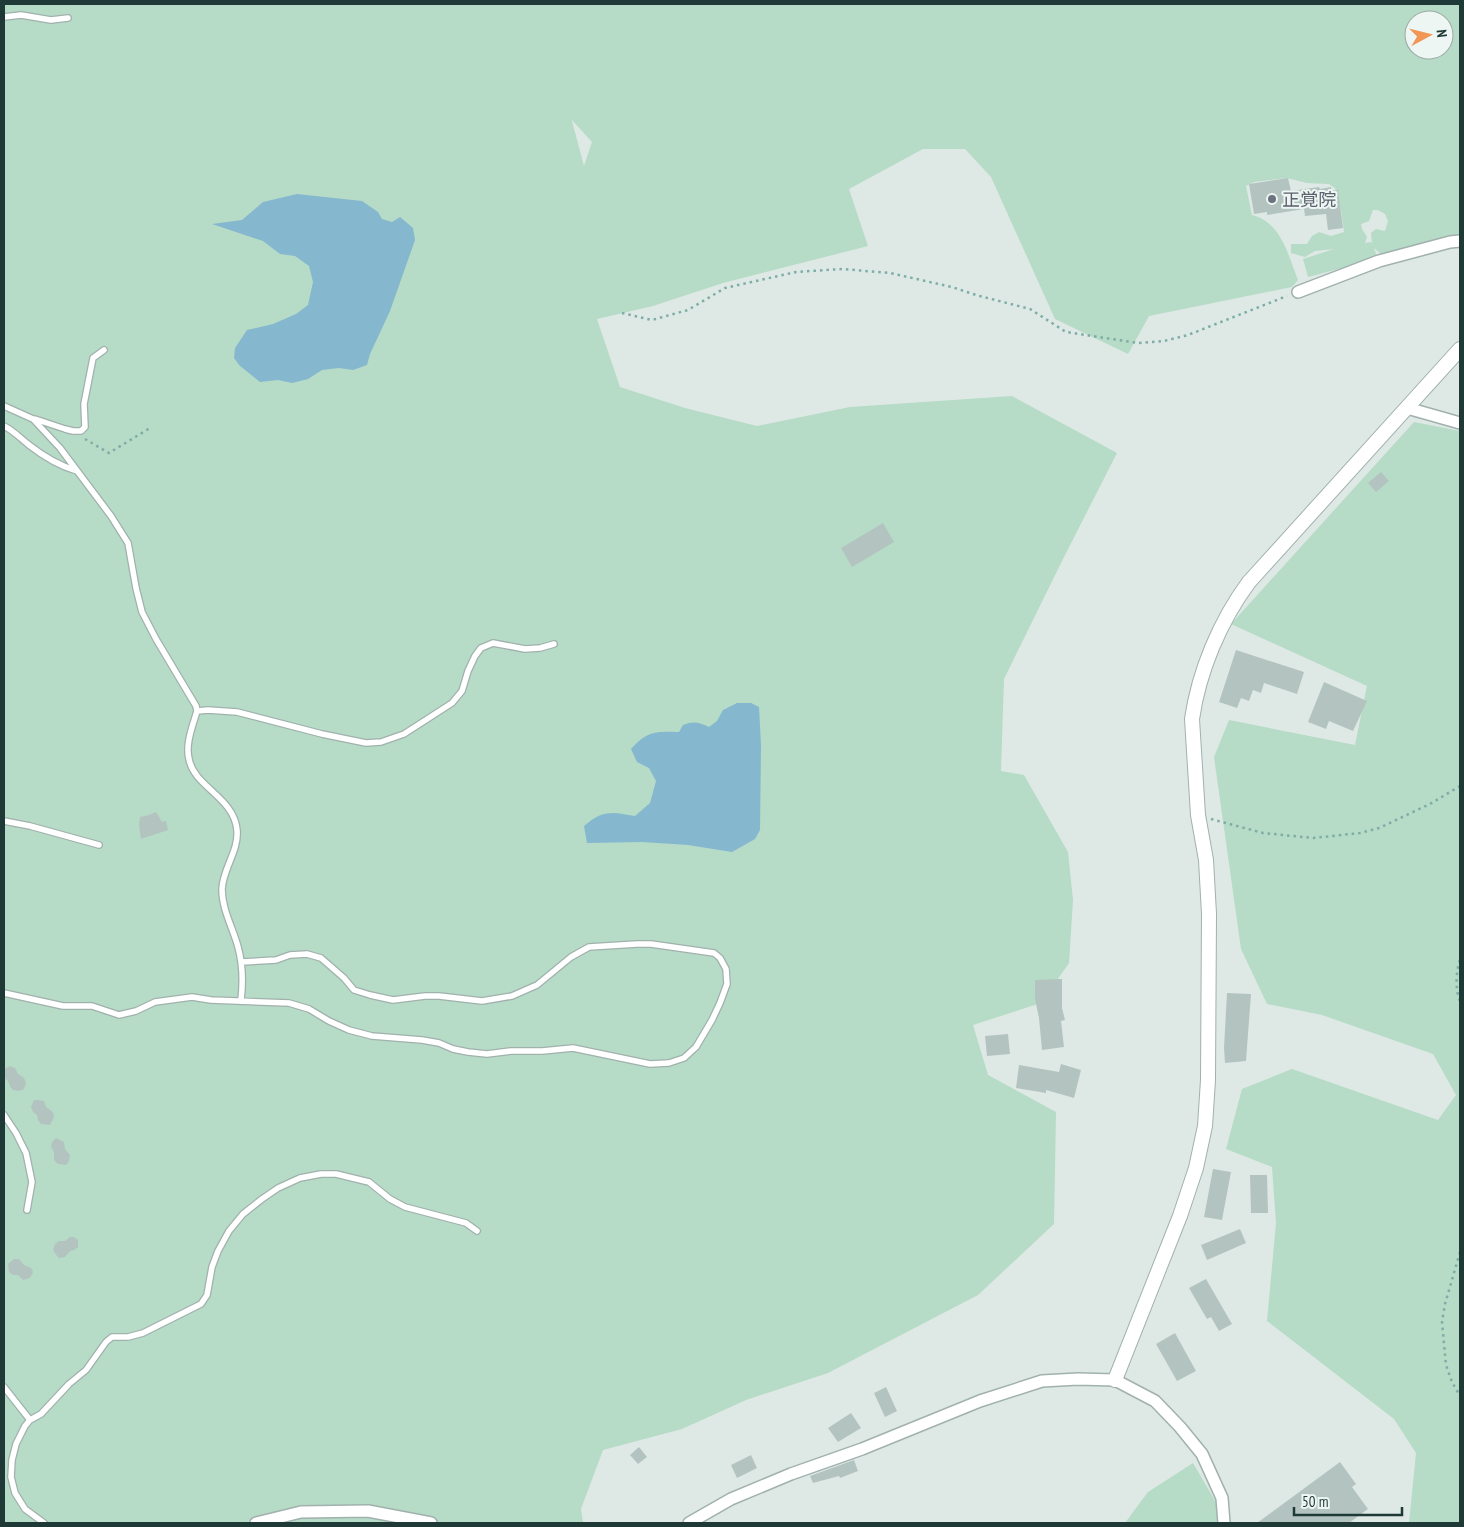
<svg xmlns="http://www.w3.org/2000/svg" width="1464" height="1527" viewBox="0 0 1464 1527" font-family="'PT Sans Narrow','Noto Sans JP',sans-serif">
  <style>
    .green { fill: #b6dbc6; fill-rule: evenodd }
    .water { fill: #85b7cf }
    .building { fill: #b3c4c0 }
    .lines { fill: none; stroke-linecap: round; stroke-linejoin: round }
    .service-casing { stroke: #a1b1ae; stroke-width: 8 }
    .minor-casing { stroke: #a1b1ae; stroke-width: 14 }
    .tertiary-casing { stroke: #a1b1ae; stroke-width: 16 }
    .path { stroke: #7eada6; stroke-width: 2.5; stroke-dasharray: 2.5 4; stroke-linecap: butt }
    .service { stroke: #fff; stroke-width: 5.5 }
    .minor { stroke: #fff; stroke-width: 11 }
    .tertiary { stroke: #fff; stroke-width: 14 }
    .worship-dot { fill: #6b7280; stroke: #eef6f3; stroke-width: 2 }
    .labels { text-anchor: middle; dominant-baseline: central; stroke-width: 4; stroke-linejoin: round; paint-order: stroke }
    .worship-label { font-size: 18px; fill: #5b616d; stroke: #eef6f3; text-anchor: start }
  </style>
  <rect width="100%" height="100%" fill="#dee9e6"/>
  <path class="green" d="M 4,4 L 1460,4 L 1460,235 L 1381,254 L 1374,248 L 1377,256 L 1354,265 L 1308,277 L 1303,259 L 1334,249 L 1315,251 L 1305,257 L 1291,253 L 1291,244 L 1307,244 L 1312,236 L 1319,232 L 1331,236 L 1344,232 L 1341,210 L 1335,188 L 1329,184 L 1307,183 L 1287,178 L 1254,182 L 1246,186 L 1252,215 C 1281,222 1288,255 1298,280 L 1292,287 L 1149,316 L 1128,354 L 1055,319 L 991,177 L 965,149 L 923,149 L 849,189 L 868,246 L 723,283 L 653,306 L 597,319 L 620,387 L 685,408 L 757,426 L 850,407 L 1012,396 L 1117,453 L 1064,557 L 1004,679 L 1001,771 L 1024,775 L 1068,852 L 1073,900 L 1069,963 L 1041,1003 L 973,1025 L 988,1075 L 1056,1112 L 1054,1224 L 978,1295 L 828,1373 L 746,1400 L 682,1429 L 603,1450 L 581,1509 L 583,1523 L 4,1523 ZM 1414,20 L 1444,20 L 1444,50 L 1414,50 ZM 572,120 L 592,142 L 584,166 L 572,121 ZM 1373,210 L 1378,210 L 1385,214 L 1388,221 L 1385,231 L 1376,229 L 1371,233 L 1372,244 L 1371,242 L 1365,243 L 1367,237 L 1362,229 L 1361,224 L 1369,221 Z
    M 1414,422 L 1460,431 L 1460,1523 L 1409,1523 L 1416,1453 L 1394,1419 L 1267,1321 L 1276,1223 L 1272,1167 L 1226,1149 L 1242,1089 L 1292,1069 L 1438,1120 L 1456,1095 L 1433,1054 L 1322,1015 L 1267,1004 L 1241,949 L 1214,757 L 1229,720 L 1355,745 L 1367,686 L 1231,624 Z
    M 1193,1463 L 1228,1523 L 1125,1523 L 1148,1492 Z"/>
  <path class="water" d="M 297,194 L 362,201 L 378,212 L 382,219 L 392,222 L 400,217 L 413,228 L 415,240 L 390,311 L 370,354 L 367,365 L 353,370 L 339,368 L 322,370 L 308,379 L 292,383 L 278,380 L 260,382 L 240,366 L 234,358 L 235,348 L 247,330 L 273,324 L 296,314 L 308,305 L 313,282 L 309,266 L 295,256 L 280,254 L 263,241 L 212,224 L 242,220 L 263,202 Z
    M 737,703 L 751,703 L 759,707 L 761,745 L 760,830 L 755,839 L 732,852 L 688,845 L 642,842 L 587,843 L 584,826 C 603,809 613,812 635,816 L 650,803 L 656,781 L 649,768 L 637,762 L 631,749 C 647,731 656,731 679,732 L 683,725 C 693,721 699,722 709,727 L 717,721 L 723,710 Z"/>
  <path class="building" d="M 1288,178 L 1291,191 L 1319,187 L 1320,189 L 1331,187 L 1331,191 L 1338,190 L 1343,228 L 1328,230 L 1326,214 L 1305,216 L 1304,209 L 1267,215 L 1267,212 L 1254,214 L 1249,184 Z
    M 1381,472 L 1389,481 L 1376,492 L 1368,483 Z
    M 883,523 L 894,542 L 852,567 L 841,548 Z
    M 1236,650 L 1304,672 L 1297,694 L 1264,683 L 1261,693 L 1253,690 L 1249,701 L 1241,698 L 1237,708 L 1219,702 Z
    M 1324,682 L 1367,701 L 1353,731 L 1329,721 L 1326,729 L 1308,722 Z
    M 156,812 L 162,822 L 166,821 L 168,830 L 141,839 L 139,826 L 140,817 L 149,815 Z
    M 1062,979 L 1062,1008 L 1065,1020 L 1061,1021 L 1064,1047 L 1042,1050 L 1039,1018 L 1035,999 L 1035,980 Z
    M 1227,993 L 1251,994 L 1246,1061 L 1225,1063 L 1224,1048 Z
    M 1008,1034 L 1010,1054 L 987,1056 L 985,1036 Z
    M 1061,1064 L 1081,1070 L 1074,1098 L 1046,1090 L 1046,1093 L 1016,1088 L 1019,1065 L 1059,1072 Z
    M 10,1066 L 15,1068 L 18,1074 L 24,1078 L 26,1083 L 24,1089 L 19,1091 L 13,1090 L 10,1086 L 8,1081 L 4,1078 L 4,1069 Z
    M 34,1100 L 39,1100 L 44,1101 L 46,1107 L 53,1112 L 54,1117 L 50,1125 L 41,1124 L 38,1120 L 37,1115 L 33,1112 L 31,1107 Z
    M 56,1138 L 64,1142 L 65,1149 L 70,1155 L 69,1161 L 66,1165 L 58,1164 L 54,1160 L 54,1152 L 51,1147 L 52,1142 Z
    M 1213,1169 L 1231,1172 L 1222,1220 L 1204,1217 Z
    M 1250,1175 L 1267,1175 L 1268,1213 L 1251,1213 Z
    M 1240,1229 L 1246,1243 L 1207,1260 L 1201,1245 Z
    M 70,1237 L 74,1237 L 78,1240 L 78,1247 L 74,1250 L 70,1251 L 65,1257 L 59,1258 L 57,1256 L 53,1250 L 55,1244 L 59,1241 L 65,1241 Z
    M 14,1259 L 19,1259 L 24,1265 L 31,1268 L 33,1272 L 30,1278 L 23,1280 L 18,1275 L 13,1275 L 9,1272 L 8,1264 Z
    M 1206,1279 L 1232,1324 L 1219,1331 L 1211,1317 L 1207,1319 L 1189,1288 Z
    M 1175,1333 L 1196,1371 L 1177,1381 L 1156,1344 Z
    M 886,1387 L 897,1411 L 885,1417 L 874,1393 Z
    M 851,1413 L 861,1428 L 838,1442 L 828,1428 Z
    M 639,1447 L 647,1457 L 638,1464 L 630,1455 Z
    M 751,1455 L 757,1468 L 737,1478 L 731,1465 Z
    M 854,1460 L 858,1471 L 840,1478 L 839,1476 L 813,1483 L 810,1476 Z
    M 1340,1462 L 1356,1484 L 1352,1487 L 1368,1509 L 1349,1523 L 1257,1523 Z"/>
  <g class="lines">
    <g class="service-casing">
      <path id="service" d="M 4,17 L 21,15 L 51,20 L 68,18
        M 4,406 L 33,419 L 60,448 L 111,516 L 128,543 L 136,588 L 142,612 L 156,639 L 196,706 L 197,711 C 193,725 185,744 189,759 C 194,787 234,797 237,830 C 239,851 223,868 222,889 C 222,910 233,928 238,947 C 243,965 243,983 241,1000
        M 35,419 L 65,429 L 73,431 L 81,431 L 85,427 L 84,404 L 93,358 L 104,350
        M 4,426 C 14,431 20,438 29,445 C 43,456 60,466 77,471
        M 197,711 L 208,710 L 237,712 L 322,734 L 366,743 L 381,742 L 404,734 L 452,703 L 462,691 L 468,671 L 475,656 L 481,648 L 493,643 L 525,649 L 540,648 L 554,644
        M 4,821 L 30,826 L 99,845
        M 4,993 L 63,1006 L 92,1006 L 119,1015 L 136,1011 L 155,1002 L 192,997 L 211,1000 L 289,1003 L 309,1009 L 329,1021 L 349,1030 L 372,1036 L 422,1040 L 439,1043 L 453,1049 L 468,1052 L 487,1054 L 511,1051 L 542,1051 L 573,1048 L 650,1064 L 669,1063 L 684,1058 L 696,1047 L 712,1020 L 720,1003 L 727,984 L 726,969 L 720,958 L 714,953 L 651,944 L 637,944 L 589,947 L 571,957 L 537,985 L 512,996 L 482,1001 L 439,996 L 425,996 L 393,1000 L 370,995 L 354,990 L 344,978 L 321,958 L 307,954 L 290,955 L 276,960 L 241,962
        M 4,1115 L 16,1133 L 26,1153 L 32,1182 L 27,1210
        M 4,1387 L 30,1420
        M 44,1523 L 25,1509 L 15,1493 L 11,1477 L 12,1460 L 16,1444 L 25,1426 L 30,1420 L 41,1414 L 69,1384 L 86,1370 L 106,1342 L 112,1337 L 128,1337 L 143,1333 L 201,1304 L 207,1295 L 212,1267 L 218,1251 L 229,1231 L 243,1214 L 262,1199 L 278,1188 L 300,1178 L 321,1174 L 336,1174 L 369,1182 L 390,1199 L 405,1207 L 466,1223 L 477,1231"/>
    </g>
    <g class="minor-casing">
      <path id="minor" d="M 1298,292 L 1379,261 L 1450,242 L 1460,241
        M 1407,408 L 1460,423
        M 256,1523 L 301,1512 L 368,1511 L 431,1523
        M 689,1523 L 731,1499 L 791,1474 L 862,1449 L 980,1401 L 1042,1381 L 1078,1379 L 1115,1380 L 1155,1401 L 1180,1427 L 1202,1454 L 1222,1498 L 1224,1523"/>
    </g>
    <g class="tertiary-casing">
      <path id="tertiary" d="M 1115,1380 L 1180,1216 L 1196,1168 L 1205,1126 L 1208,1080 L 1209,914 L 1206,860 L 1198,815 L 1192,719 C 1199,671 1220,621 1249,582 L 1460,349"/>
    </g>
    <path class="path" d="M 622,313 L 652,320 L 688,310 L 725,288 L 796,272 L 842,269 L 890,273 L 952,287 L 976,295 L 1030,309 L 1066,332 L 1138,343 L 1164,341 L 1188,335 L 1287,296
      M 85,439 L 109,453 L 150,428
      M 1211,819 L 1263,833 L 1313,838 L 1360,833 L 1379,828 L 1430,804 L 1460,786
      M 1460,960 C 1456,970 1455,990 1460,1001
      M 1460,1252 L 1445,1304 L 1442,1322 L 1446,1365 L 1452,1382 L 1460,1396"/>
    <use href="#service" class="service"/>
    <use href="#minor" class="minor"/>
    <use href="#tertiary" class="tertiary"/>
  </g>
  <circle class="worship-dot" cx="1272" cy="199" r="5"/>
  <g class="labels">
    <g class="worship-label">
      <text x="1282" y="199">正覚院</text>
    </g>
  </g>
  <rect width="1464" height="1527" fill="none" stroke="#1f3936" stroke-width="10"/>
  <g transform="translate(1429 35) rotate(83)"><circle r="24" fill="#eef6f3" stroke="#9baaa7"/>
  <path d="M0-4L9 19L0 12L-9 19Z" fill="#f19654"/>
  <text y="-8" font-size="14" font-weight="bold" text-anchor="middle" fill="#1f3936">N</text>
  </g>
  <path d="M1294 1507v8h108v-8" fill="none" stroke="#1f3936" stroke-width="2.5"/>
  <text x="1302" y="1507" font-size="15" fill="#1f3936" stroke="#eef6f3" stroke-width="4" paint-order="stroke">50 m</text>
</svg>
